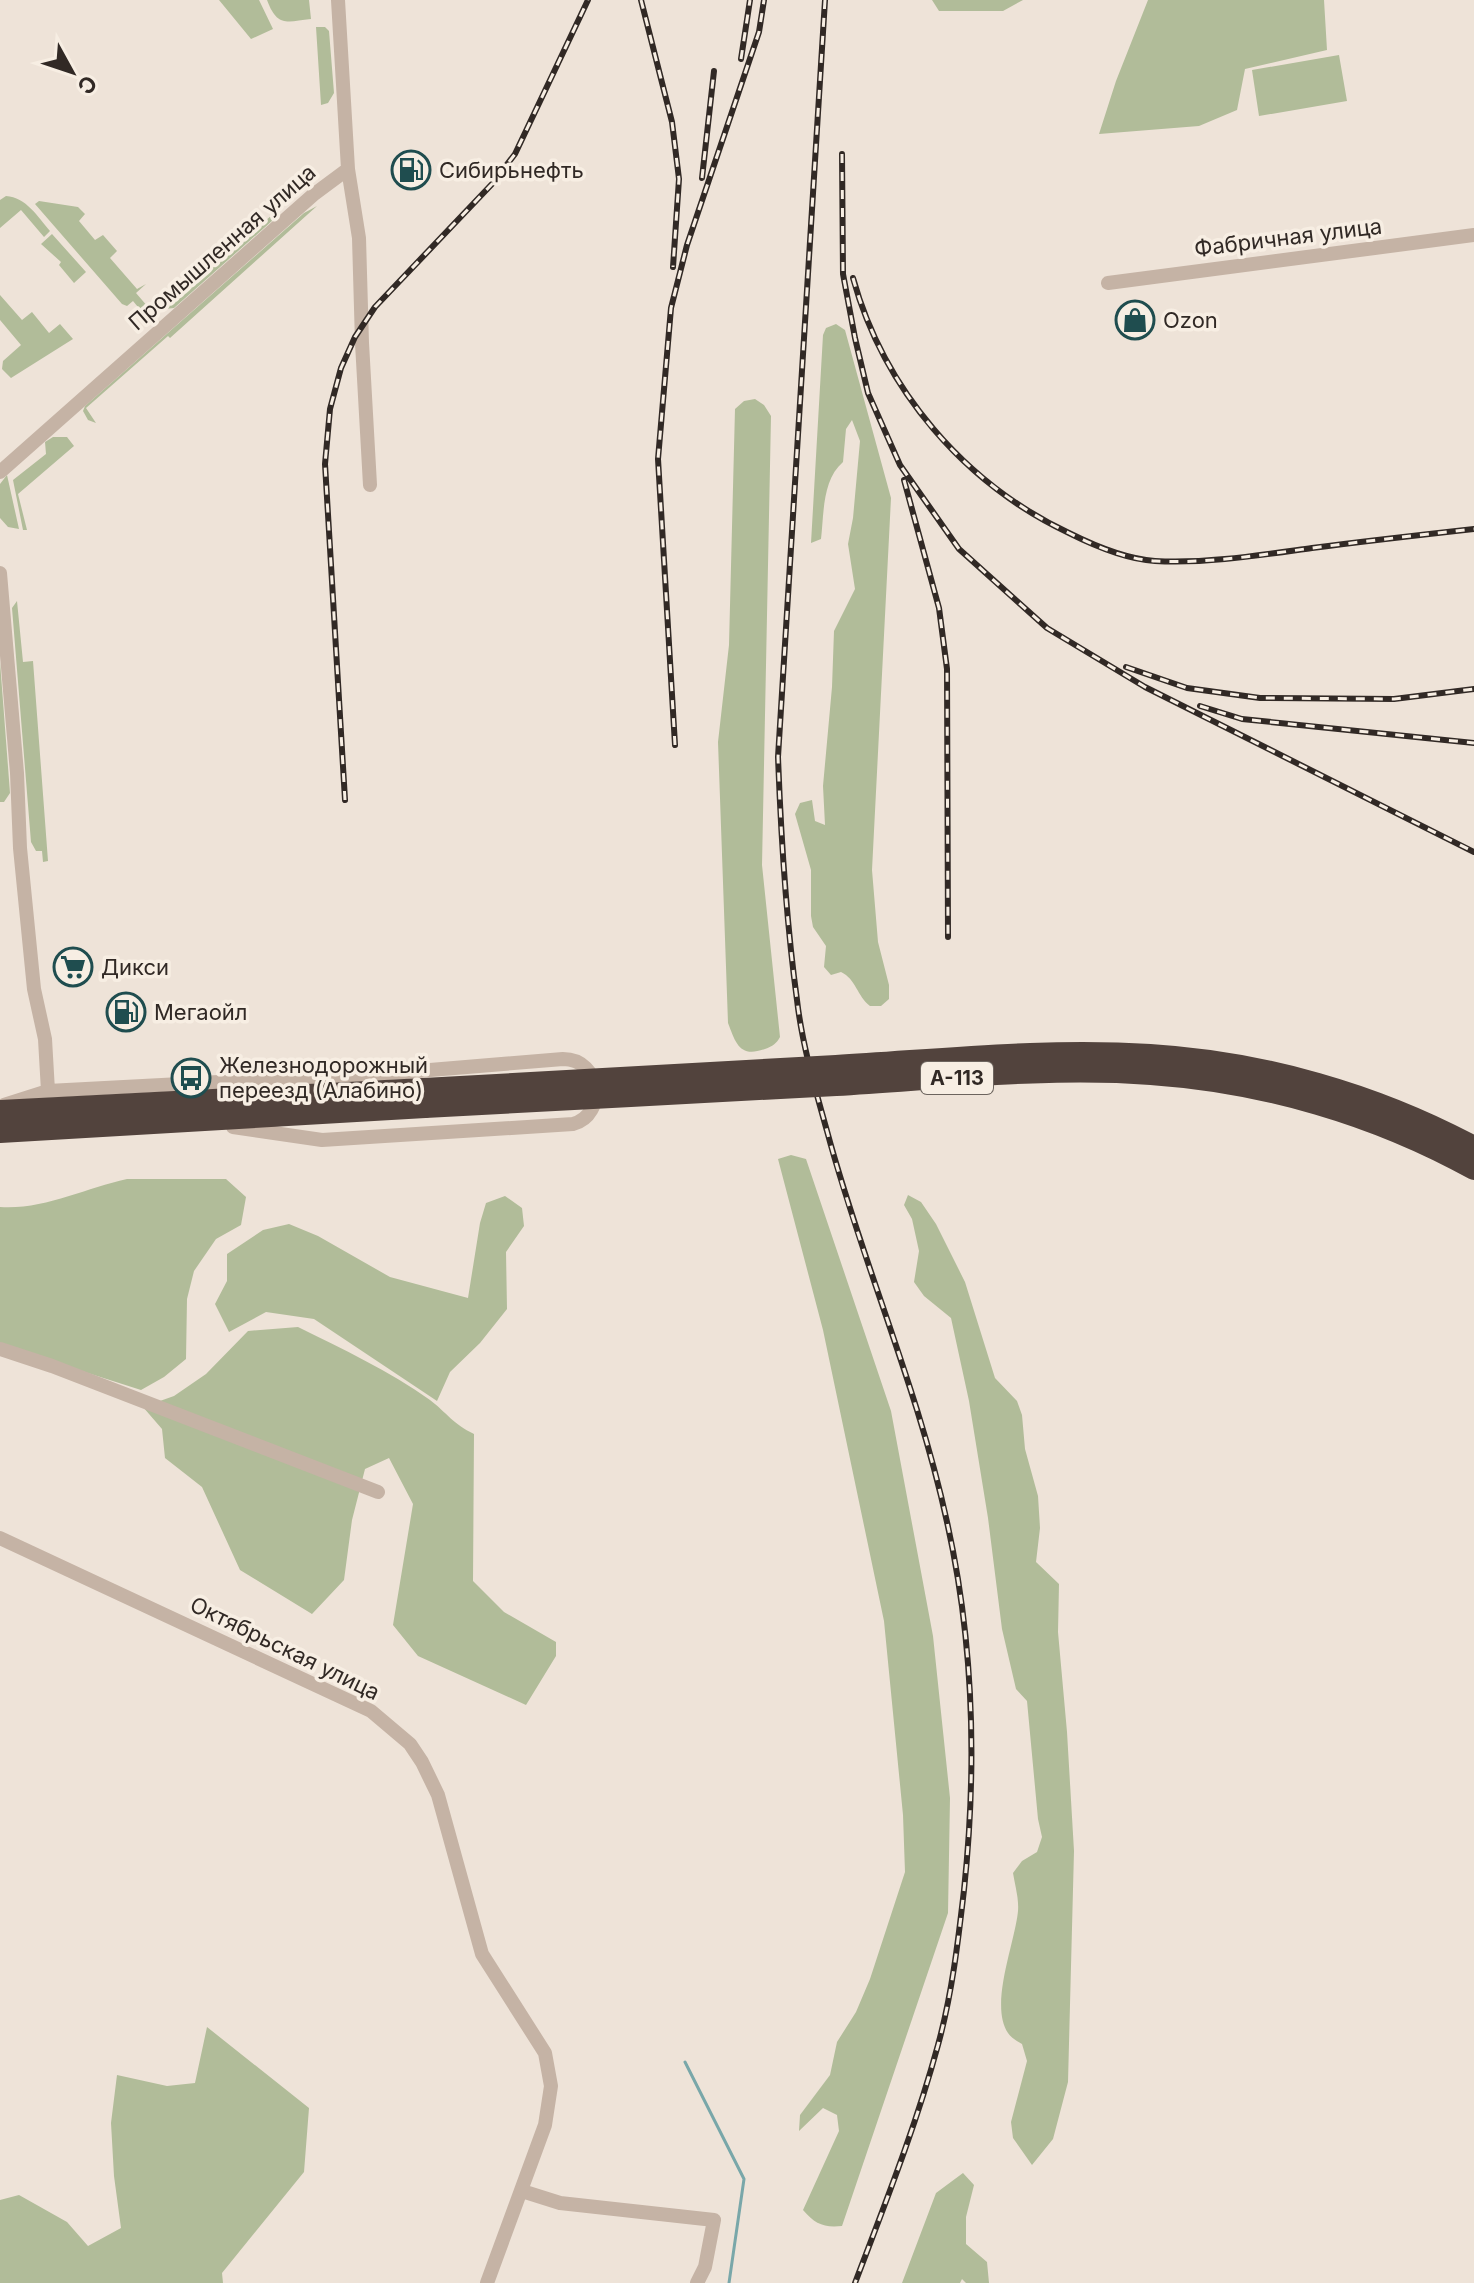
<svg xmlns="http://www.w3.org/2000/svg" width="1474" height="2283" viewBox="0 0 1474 2283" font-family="Inter,sans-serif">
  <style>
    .green { fill: #b1bc99 }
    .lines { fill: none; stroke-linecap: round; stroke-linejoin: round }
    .stream { stroke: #79a7a9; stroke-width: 3 }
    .minor { stroke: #c5b3a5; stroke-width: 14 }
    .highway { stroke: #52433d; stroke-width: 22 }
    .rail-casing { stroke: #312925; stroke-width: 6 }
    .rail { stroke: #f7eee3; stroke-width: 3; stroke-dasharray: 9; stroke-linecap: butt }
    .highway-bridge { stroke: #52433d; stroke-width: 22 }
    .labels { text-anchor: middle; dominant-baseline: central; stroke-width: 7; stroke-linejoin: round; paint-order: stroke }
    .shield { fill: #f7eee3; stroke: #6c645e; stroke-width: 2 }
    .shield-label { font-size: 20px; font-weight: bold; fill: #312925 }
    .poi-label { font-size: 22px; fill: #312925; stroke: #f7eee3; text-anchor: start }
    .street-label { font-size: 22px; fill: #312925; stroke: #f7eee3 }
  </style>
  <rect width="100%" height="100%" fill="#eee3d8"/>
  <path class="green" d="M 219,0 L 259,0 L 273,29 L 251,39 Z
    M 267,0 L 309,0 L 311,19 C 286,22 277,27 267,0 Z
    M 932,0 L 1023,0 L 1003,11 L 939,11 Z
    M 1148,0 L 1324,0 L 1327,50 L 1245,69 L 1237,110 L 1199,126 L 1099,134 L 1116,81 Z
    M 316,27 L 325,27 L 329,31 L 334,93 L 328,103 L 321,105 Z
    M 1339,55 L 1347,101 L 1259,116 L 1252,70 Z
    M 6,196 C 26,197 38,217 50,231 L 44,237 L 21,210 L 0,228 L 0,200 Z
    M 39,201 L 78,207 L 85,214 L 79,221 L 95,240 L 103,235 L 117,251 L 110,258 L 137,289 L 146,284 L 136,293 L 154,314 L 148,319 L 133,301 L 127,306 L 122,304 L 35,204 Z
    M 317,206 L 170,338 L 168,336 L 86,408 L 96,423 L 88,420 L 83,411 L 85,406 L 304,213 Z
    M 272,215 L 273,220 L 174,308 L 165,309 Z
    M 52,234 L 86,272 L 74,283 L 59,265 L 61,262 L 41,244 Z
    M 0,295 L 22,320 L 32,312 L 49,333 L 60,324 L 73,339 L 11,378 L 2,369 L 3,361 L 21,345 L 0,320 Z
    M 836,324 L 845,330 L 891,498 L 872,870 L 878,942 L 889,985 L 889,999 L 881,1006 L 870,1006 C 857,996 856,979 841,972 L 831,975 L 824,967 L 826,946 L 813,927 L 811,916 L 811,870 L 795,814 L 800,803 L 812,800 L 815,821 L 825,825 L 823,786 L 832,687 L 834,631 L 855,589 L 848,544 L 853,518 L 860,441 L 852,420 L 846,429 L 843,462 C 822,480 824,514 821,539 L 811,543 L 823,335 L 826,328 Z
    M 755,399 L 764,405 L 771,416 L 762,865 L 780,1037 C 776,1044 773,1046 765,1049 C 740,1058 736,1044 728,1023 L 718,742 L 729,645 L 735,409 L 744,401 Z
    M 53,437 L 67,437 L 74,446 L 18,494 L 27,530 L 23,530 L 13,480 L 46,454 L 45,442 Z
    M 7,475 L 19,529 L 8,527 L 0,518 L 0,484 Z
    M 17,601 L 23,662 L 33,661 L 48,861 L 43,862 L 42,851 L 36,851 L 31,842 L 12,608 Z
    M 0,662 L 10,793 L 4,802 L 0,802 Z
    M 791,1155 L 806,1159 L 891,1411 L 933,1636 L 950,1798 L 948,1913 L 842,2226 C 824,2228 815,2224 803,2210 L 839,2131 L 837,2115 L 823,2108 L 799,2131 L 800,2115 L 830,2075 L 837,2042 L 856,2012 L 870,1979 L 905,1872 L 903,1815 L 884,1621 L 823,1330 L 778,1159 Z
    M 127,1179 L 226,1179 L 246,1197 L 241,1225 L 216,1239 L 194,1271 L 187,1299 L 186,1359 L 164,1377 L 141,1390 L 0,1345 L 0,1207 C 44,1210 85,1188 127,1179 Z
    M 908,1195 L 921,1202 L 936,1224 L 965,1282 L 995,1378 L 1017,1401 L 1022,1415 L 1025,1449 L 1038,1496 L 1040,1528 L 1036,1562 L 1059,1584 L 1058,1632 L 1067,1732 L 1074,1851 L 1068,2082 L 1053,2139 L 1032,2165 L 1013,2138 L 1011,2122 L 1027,2061 L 1022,2044 C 1017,2041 1011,2038 1008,2033 C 989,2005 1015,1943 1018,1911 C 1019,1899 1015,1885 1013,1873 L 1022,1861 L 1037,1852 L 1042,1837 L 1038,1819 L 1027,1701 L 1016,1689 L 1002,1629 L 988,1518 L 969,1401 L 951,1318 L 924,1296 L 914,1282 L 919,1251 L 912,1219 L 904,1205 Z
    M 505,1196 L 522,1208 L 524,1226 L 506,1252 L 507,1309 L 480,1343 L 450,1372 L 437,1401 L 314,1319 L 266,1312 L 229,1332 L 215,1304 L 227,1281 L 227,1254 L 263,1230 L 289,1224 L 318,1236 L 390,1277 L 468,1298 L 480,1223 L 486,1203 Z
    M 298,1327 C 342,1349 390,1371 430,1400 C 447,1413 453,1424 474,1434 L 473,1581 L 504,1612 L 556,1642 L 556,1656 L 526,1705 L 418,1656 L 393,1625 L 413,1504 L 389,1458 L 365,1469 L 352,1520 L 344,1580 L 312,1614 L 240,1570 L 202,1487 L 165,1458 L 162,1429 L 143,1407 L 174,1396 L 206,1374 L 248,1331 Z
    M 207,2027 L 309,2108 L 304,2172 L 222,2273 L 223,2283 L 0,2283 L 0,2200 L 19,2195 L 67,2222 L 88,2246 L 121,2228 L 114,2176 L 111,2123 L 117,2075 L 167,2086 L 195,2083 Z
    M 963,2173 L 974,2185 L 966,2217 L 966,2244 L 987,2262 L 989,2283 L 966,2283 L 962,2279 L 960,2283 L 902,2283 L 936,2193 Z"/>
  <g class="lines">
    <path class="stream" d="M 685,2062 L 744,2179 L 729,2283"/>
    <path class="minor" d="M 348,169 L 359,238 L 362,343 L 370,485
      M 1108,283 L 1474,235
      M 0,472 L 313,195 L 348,169 L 338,0
      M 0,573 L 17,773 L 20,848 L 34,989 L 45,1039 L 48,1091
      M 4,1105 L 48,1091 L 406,1072 L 563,1059 C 602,1059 607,1115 573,1124 L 322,1140 L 233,1127
      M 0,1349 L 52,1366 L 378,1492
      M 0,1538 L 371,1711 L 410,1744 L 422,1762 L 438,1795 L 482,1954 L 545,2053 L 551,2086 L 545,2125 L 487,2283
      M 522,2191 L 560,2203 L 714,2220 L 705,2267 L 697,2283"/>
    <path class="highway" d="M 0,1111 L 424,1089
      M 0,1132 L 425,1107"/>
    <g class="rail-casing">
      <path id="rail" d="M 641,0 L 672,122 L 679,179 L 673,267
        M 825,0 L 778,757 C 781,838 786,920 797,1000 C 802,1044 815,1088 827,1131 C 862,1262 918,1388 947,1522 C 974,1643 977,1767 964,1890 C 958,1942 952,1994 938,2045 C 916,2126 885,2204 855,2283
        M 741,59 L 750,0
        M 842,154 L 843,274 L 855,338 L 868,393 L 900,465 L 959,549 L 1047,628 L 1145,687 L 1474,852
        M 702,178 L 714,71
        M 853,278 C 884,390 965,484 1069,533 C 1095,546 1125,559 1155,561 C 1205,564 1261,555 1312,548 C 1366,541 1420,535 1474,529
        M 904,480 L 939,608 L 947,669 L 948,937
        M 1126,667 L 1187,688 L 1260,698 L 1394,699 L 1474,689
        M 1200,706 L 1242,719 L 1474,743
        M 675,745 L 658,459 L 671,308 L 687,245 L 759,32 L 764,0
        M 345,800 L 325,464 L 330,409 L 341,368 L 355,337 L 375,307 L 492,184 L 515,154 L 588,0"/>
    </g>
    <use href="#rail" class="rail"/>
    <path class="highway-bridge" d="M 424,1089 C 561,1081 698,1073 836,1066 C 940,1060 1046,1048 1150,1055 C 1263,1062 1375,1094 1474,1147
      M 425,1107 C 562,1100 699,1092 836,1085 C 940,1079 1047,1066 1151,1074 C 1264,1082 1375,1114 1474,1169"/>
  </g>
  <defs>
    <g id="fuel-ring" transform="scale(2)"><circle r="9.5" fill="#f7eee3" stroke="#1f4d4f" stroke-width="1.5"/><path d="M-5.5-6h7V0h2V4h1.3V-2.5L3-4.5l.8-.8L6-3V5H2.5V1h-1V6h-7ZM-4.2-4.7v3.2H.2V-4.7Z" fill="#1f4d4f"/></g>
    <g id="shop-ring" transform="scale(2)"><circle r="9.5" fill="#f7eee3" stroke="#1f4d4f" stroke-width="1.5"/><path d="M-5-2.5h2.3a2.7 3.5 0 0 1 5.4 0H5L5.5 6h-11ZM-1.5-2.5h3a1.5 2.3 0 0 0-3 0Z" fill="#1f4d4f"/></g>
    <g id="supermarket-ring" transform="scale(2)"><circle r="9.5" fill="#f7eee3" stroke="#1f4d4f" stroke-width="1.5"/><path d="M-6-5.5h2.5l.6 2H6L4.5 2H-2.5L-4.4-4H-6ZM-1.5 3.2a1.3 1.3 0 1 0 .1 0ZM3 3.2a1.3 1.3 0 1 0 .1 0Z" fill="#1f4d4f"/></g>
    <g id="bus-ring" transform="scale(2)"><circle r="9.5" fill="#f7eee3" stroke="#1f4d4f" stroke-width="1.5"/><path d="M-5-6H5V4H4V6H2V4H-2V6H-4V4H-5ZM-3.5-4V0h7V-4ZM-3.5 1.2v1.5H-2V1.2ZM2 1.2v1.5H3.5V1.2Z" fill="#1f4d4f"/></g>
  </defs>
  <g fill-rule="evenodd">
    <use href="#fuel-ring" x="411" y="170"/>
    <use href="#shop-ring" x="1135" y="320"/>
    <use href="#supermarket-ring" x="73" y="967"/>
    <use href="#fuel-ring" x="126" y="1012"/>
    <use href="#bus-ring" x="191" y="1078"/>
  </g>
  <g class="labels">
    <rect class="shield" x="921" y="1062" width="72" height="32" rx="6"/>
    <g class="shield-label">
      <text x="957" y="1078">А-113</text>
    </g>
    <g class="poi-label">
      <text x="439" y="170">Сибирьнефть</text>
      <text x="1163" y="320">Ozon</text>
      <text x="101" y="967">Дикси</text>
      <text x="154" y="1012">Мегаойл</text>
      <text x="219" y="1065">Железнодорожный<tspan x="219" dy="25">переезд (Алабино)</tspan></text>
    </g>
    <g class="street-label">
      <text transform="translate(1288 237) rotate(-7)">Фабричная улица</text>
      <text transform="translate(222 247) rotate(-41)">Промышленная улица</text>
      <text transform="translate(285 1648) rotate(26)">Октябрьская улица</text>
    </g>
  </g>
  <g transform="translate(72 72) rotate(130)" stroke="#f7eee3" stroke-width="6" paint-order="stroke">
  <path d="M0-6L14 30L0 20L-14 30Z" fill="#312925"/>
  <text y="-12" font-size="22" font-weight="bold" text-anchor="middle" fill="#312925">С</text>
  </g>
</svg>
